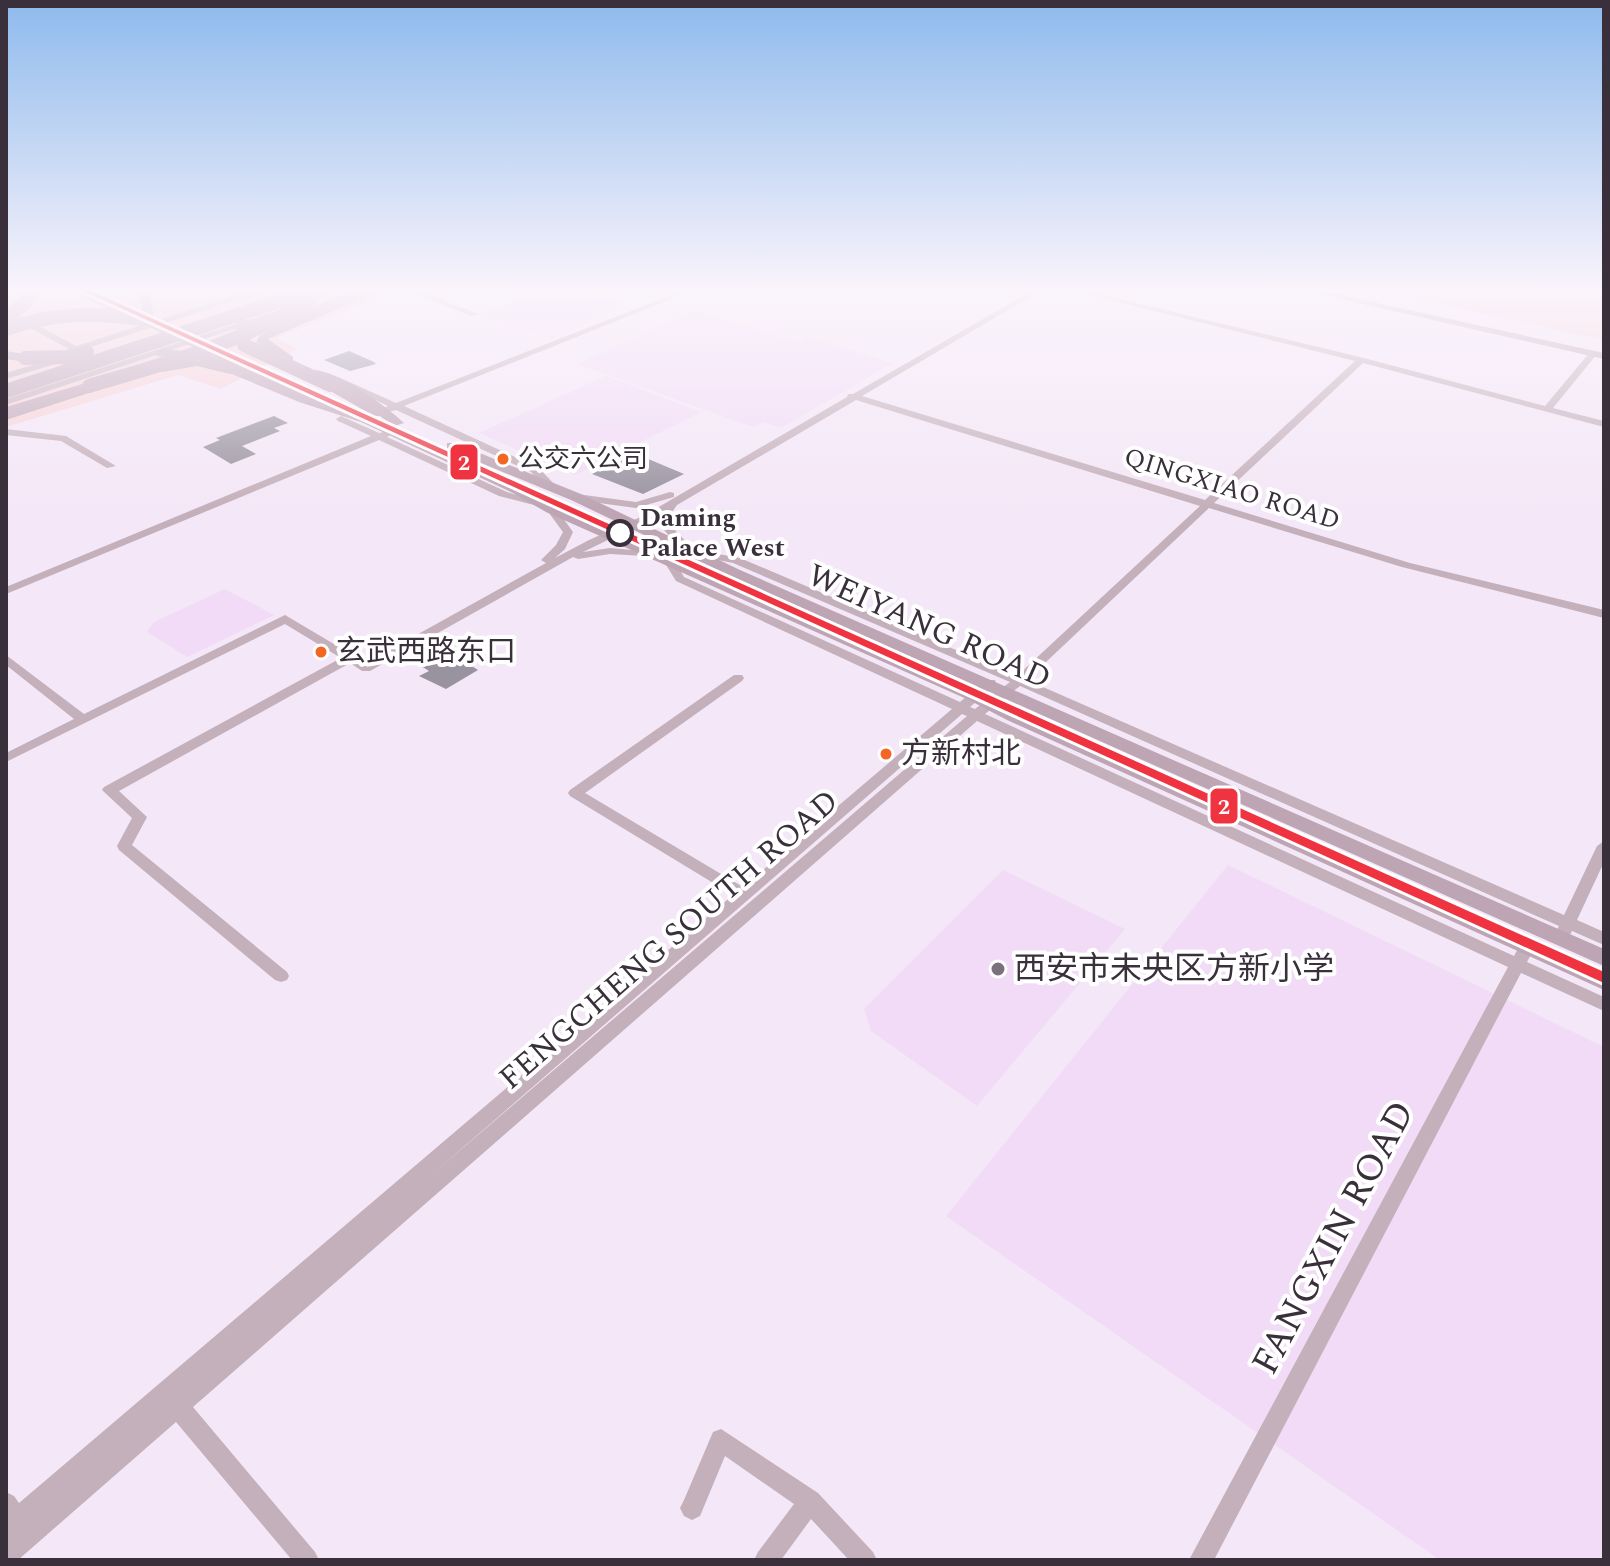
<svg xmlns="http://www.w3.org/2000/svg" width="1610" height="1566" viewBox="0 0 1610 1566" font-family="Spectral,'Noto Sans SC',serif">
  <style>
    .built { fill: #f2dbf6 }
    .green { fill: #f7d3d7 }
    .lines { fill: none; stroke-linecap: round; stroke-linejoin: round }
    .stream { stroke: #a8c4f5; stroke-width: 2 }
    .building { fill: #9993a0 }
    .minor { fill: #c4b0ba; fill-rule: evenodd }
    .major { fill: #bda5b3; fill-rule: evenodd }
    .highway { fill: #bfa5b6; fill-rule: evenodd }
    .major-bridge { stroke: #bda5b3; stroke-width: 11 }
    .highway-bridge { stroke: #bfa5b6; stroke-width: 14 }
    .metro-1-casing { stroke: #fff; stroke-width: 6 }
    .metro-1 { fill: #ef3340; fill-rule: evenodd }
    .bus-dot { fill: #f26522; stroke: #fff; stroke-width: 3 }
    .stop-dot { fill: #fff; stroke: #3a303c; stroke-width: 4 }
    .poi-dot { fill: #7b707d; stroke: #fff; stroke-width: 3 }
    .labels { text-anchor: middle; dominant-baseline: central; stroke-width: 8; stroke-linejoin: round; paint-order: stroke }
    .far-bus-label { font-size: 26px; fill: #3a303c; stroke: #fff; text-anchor: start }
    .far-street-label { font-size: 26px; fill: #3a303c; stroke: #fff }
    .far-stop-label { font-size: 26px; font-weight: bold; fill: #3a303c; stroke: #fff; text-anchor: start }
    .bus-label { font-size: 30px; fill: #3a303c; stroke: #fff; text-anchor: start }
    .street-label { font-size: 32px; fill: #3a303c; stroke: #fff }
    .poi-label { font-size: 32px; fill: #3a303c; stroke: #fff; text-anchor: start }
    .near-street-label { font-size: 38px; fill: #3a303c; stroke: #fff }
    .line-badge { stroke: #fff; stroke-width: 3 }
    .badge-label { font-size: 22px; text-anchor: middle; font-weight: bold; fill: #fff }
  </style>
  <rect width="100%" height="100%" fill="#f4e7f7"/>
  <path class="built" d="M 539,290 L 577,290 L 627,303 L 552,339 L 480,316 Z
    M 695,310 L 763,332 L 800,341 L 808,336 L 893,363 L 781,428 L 763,422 L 753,427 L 577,364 Z
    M 606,376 L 701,412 L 575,475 L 479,433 Z
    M 225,589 L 274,615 L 187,657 L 147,632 L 154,622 Z
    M 1228,865 L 1604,1047 L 1604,1560 L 1440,1560 L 946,1216 Z
    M 1003,870 L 1125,929 L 977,1106 L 871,1031 L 864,1009 Z"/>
  <path class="green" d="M 21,290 L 399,290 L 276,338 L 298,349 L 221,389 L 178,375 L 6,427 L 6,299 Z
    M 1376,290 L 1604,290 L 1604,340 Z"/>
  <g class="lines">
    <path class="stream" d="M 1457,290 L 1464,291"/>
  </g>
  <path class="building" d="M 349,351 L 374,362 L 376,364 L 350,371 L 324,360 Z
    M 274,416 L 288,423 L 274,428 L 280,431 L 242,446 L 256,454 L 231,464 L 203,447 L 220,440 L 216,438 Z
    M 634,453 L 684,474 L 643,494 L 592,474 Z
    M 445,653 L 453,654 L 478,670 L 446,689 L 419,676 L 429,671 L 421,666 Z"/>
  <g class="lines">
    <path class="minor" d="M 270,290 L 287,290 L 240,299 L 78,351 L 62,362 L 6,379 L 6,373 L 56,358 L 69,349 L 17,321 L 17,317 L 23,317 L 76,346 L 236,295 Z
      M 328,290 L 339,290 L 307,302 L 300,300 Z
      M 407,290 L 417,290 L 478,314 L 471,316 Z
      M 684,290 L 694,290 L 404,406 L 539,468 L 555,485 L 555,489 L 547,489 L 531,472 L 396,410 L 376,415 L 376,411 L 388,406 L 331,379 L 338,377 L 396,403 Z
      M 1033,290 L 1042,290 L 862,396 L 1205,500 L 1355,361 L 1070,290 L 1082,290 L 1364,358 L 1545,406 L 1590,352 L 1597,354 L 1553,408 L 1604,421 L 1604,427 L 1363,363 L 1214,503 L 1410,563 L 1604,610 L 1604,618 L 1402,567 L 1209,508 L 1027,680 L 1564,915 L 1597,846 L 1604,841 L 1604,862 L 1577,920 L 1604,932 L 1604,945 L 1572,931 L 1570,935 L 1558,935 L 1556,931 L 1559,926 L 1020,686 L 985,714 L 1514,956 L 1521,943 L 1527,941 L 1533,943 L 1535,947 L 1527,962 L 1604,997 L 1604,1011 L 1521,973 L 1214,1560 L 1189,1560 L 1508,967 L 977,721 L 193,1407 L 315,1552 L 319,1560 L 292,1560 L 176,1422 L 18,1560 L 6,1560 L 6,1492 L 14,1496 L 19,1503 L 733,895 L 570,796 L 568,793 L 570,790 L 734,675 L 742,675 L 744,678 L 742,681 L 585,793 L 743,887 L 952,709 L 676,581 L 663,560 L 665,558 L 673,558 L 684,577 L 960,702 L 985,680 L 995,680 L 996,683 L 995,686 L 970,707 L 975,709 L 1010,682 L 733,563 L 697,556 L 691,553 L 697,550 L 740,558 L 1017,676 L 1200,506 L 856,400 L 677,505 L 670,515 L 674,529 L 691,547 L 691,551 L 683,551 L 664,530 L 660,515 L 583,552 L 610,548 L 656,552 L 660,553 L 660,557 L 610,554 L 578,559 L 573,557 L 370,671 L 362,671 L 350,663 L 119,791 L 147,817 L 132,845 L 287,972 L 289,976 L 287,980 L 281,982 L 275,980 L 119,850 L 117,846 L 132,818 L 102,790 L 104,787 L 341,658 L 285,624 L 6,762 L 6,753 L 74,719 L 6,665 L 6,655 L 84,714 L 285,615 L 366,663 L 546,563 L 541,560 L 556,545 L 563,532 L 546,509 L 547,507 L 555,507 L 573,532 L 565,549 L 555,558 L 589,540 L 645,515 L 847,397 L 848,394 L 853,394 ZM 962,714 L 967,716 L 429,1177 Z
      M 272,312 L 279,314 L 6,405 L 6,399 Z
      M 341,416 L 379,433 L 393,430 L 393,434 L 387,437 L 507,492 L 543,503 L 538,506 L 499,496 L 379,440 L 6,594 L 6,587 L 371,436 L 338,421 L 336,419 Z
      M 6,429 L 66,436 L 116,466 L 107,468 L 61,441 L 6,435 Z
      M 670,492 L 674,493 L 674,497 L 636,508 L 577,500 L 572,497 L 577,494 L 636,502 Z
      M 721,1429 L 818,1493 L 873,1552 L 877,1560 L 849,1560 L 811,1519 L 781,1560 L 754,1560 L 758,1552 L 794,1504 L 725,1456 L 700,1516 L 692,1520 L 684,1516 L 680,1508 L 684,1500 L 713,1432 Z"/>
    <path class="major" d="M 369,290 L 382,290 L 268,339 L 293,357 L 293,361 L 285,361 L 256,342 L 260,335 Z
      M 1301,290 L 1318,290 L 1604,353 L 1604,359 Z
      M 197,360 L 236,371 L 230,374 L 197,366 L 162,372 L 156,369 Z
      M 312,370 C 334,368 388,407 404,423 L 394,426 L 336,385 L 312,374 Z
      M 103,383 L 113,385 L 6,420 L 6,412 Z
      M 286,383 L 294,383 L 523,487 L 556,506 L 981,692 L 1019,712 L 1604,973 L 1604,990 L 1007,720 L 969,700 L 546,512 L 513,493 L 286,387 Z
      M 447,443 L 455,443 L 581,494 L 740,570 L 1604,949 L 1604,966 L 730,576 L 571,500 L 447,449 Z"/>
    <path class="highway" d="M 143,290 L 155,290 L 150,297 L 154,317 L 144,314 L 138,297 Z
      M 356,290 L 372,290 L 267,332 L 256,329 Z
      M 162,349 L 205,353 L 371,419 L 364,423 L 299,402 L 198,360 L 157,356 L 155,353 Z
      M 6,351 L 30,355 L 32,358 L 25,362 L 6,359 Z
      M 330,381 L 384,410 L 386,413 L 384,416 L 374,416 L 325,388 L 323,385 Z
      M 89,382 L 94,383 L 94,389 L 6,416 L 6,407 Z"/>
    <path class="major-bridge" d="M 81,290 L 290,385"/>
    <path class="highway-bridge" d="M 6,317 L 24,304 L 33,290
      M 243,326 L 244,345 L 330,385
      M 6,329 C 52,313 94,312 142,319
      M 25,358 L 67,357 L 87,352
      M 89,386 C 167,363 244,343 313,297
      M 6,391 L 313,290"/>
    <g class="metro-1-casing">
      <path id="metro-1" d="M 81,290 L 89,290 L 1604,972 L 1604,983 Z"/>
    </g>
    <use href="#metro-1" class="metro-1"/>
  </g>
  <linearGradient id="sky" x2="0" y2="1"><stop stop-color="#8ebaed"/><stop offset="0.57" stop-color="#faf4fb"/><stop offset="1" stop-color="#faf4fb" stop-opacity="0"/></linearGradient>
  <rect width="1610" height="509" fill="url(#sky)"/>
  <g class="bus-dot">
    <circle cx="503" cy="459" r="7"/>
    <circle cx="321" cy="652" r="7"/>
    <circle cx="886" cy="754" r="7"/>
  </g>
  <circle class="stop-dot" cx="620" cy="533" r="12"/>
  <circle class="poi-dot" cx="998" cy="969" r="8"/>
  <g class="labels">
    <g class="far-bus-label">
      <text x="518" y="459">公交六公司</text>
    </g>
    <g class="far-street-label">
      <text transform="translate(1232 489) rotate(17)">QINGXIAO ROAD</text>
    </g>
    <g class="far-stop-label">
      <text x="640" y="518">Daming<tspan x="640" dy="30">Palace West</tspan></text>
    </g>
    <g class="bus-label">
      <text x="336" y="652">玄武西路东口</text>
      <text x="901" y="754">方新村北</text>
    </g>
    <g class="street-label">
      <text transform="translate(929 627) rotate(24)">WEIYANG ROAD</text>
      <text transform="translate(669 940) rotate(-41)">FENGCHENG SOUTH ROAD</text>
    </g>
    <g class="poi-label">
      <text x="1014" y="969">西安市未央区方新小学</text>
    </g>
    <g class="near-street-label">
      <text transform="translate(1334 1238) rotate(-62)">FANGXIN ROAD</text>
    </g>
  </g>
  <g class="line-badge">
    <rect x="449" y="443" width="30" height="38" rx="8" fill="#ef3340"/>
    <rect x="1209" y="787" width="30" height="38" rx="8" fill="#ef3340"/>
  </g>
  <g class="badge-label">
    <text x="464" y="470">2</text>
    <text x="1224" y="814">2</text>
  </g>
  <rect width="1610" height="1566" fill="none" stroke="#3a303c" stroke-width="16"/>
</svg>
